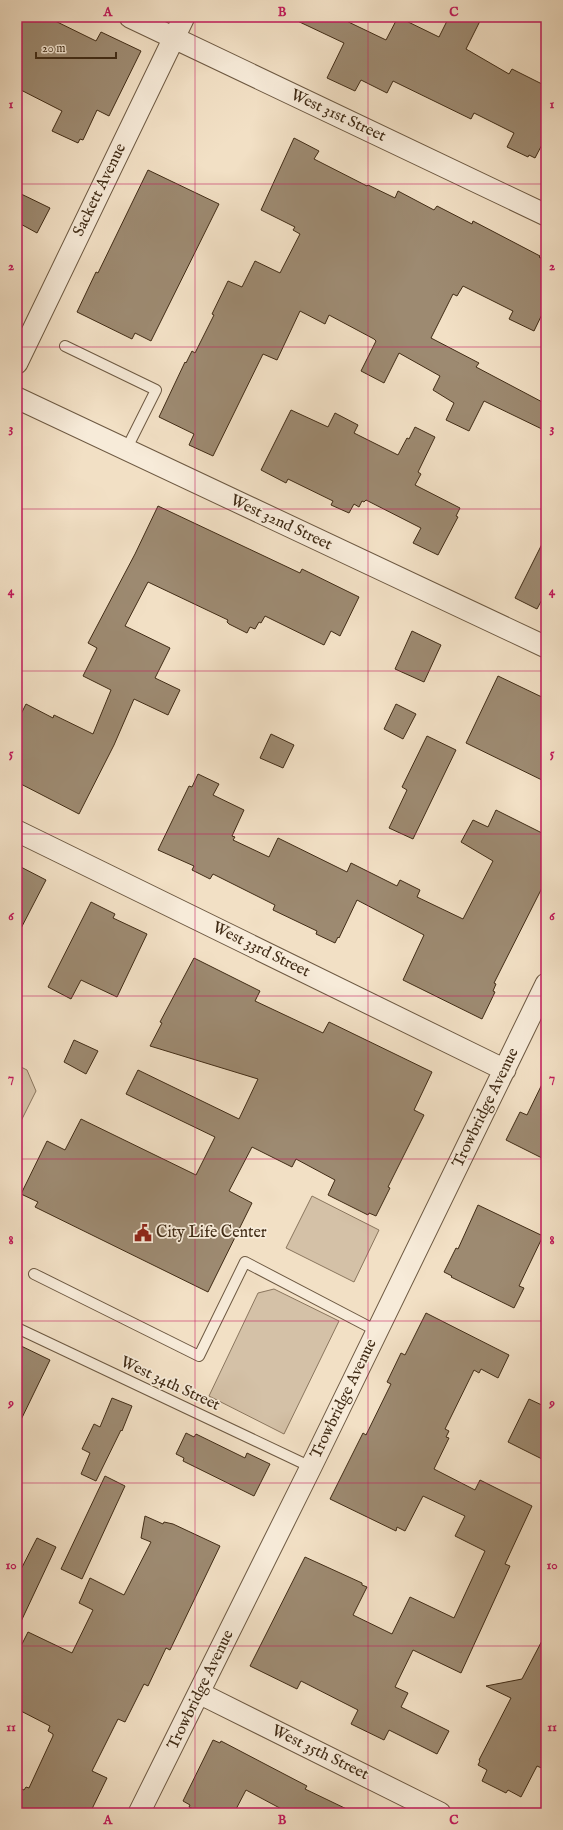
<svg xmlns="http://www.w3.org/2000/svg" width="563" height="1830" viewBox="0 0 563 1830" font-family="'IM FELL English',serif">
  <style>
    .green { fill: #d4c1a7; stroke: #8a765e }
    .building { fill: #9d8a71; stroke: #412c16 }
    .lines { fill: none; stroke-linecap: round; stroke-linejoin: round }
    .service-casing { stroke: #6d5942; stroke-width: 12 }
    .minor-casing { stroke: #6d5942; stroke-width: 23 }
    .service { stroke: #f7ebd9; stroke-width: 10 }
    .minor { stroke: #f7ebd9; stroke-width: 21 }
    .grid { fill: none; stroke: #c2185b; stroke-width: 1; stroke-opacity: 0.55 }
    .labels { text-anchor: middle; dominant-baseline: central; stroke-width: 3.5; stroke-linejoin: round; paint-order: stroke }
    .street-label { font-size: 16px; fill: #412c16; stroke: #f7ebd9 }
    .poi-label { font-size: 16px; fill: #412c16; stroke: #f7ebd9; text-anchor: start }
    .neatline { fill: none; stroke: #c2185b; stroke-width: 1.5 }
    .grid-label { font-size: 13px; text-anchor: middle; font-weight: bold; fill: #c2185b }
  </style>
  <rect width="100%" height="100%" fill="#f2e0c5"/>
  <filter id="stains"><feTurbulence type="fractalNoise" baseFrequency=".005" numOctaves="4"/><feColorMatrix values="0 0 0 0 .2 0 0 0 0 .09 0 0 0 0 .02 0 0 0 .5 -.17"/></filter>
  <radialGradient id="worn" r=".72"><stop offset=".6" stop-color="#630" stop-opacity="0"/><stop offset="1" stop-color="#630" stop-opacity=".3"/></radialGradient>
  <path class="green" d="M 17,1065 L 27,1070 L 36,1091 L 17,1129 Z
    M 312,1196 L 379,1230 L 354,1282 L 286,1248 Z
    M 274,1289 L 339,1321 L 284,1434 L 209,1396 L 258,1293 Z"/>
  <path class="building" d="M 17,17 L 47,17 L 96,41 L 101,32 L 141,51 L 109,116 L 97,110 L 83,140 L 80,139 L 78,143 L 52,131 L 62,111 L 17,88 Z
    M 289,17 L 338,17 L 386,40 L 398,17 L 439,37 L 449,17 L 482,17 L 466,49 L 509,74 L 512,69 L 546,86 L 546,137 L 535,158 L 529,155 L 528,157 L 507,147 L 514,133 L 474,113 L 471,119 L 393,81 L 387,93 L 361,80 L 355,91 L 327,78 L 344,43 Z
    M 294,138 L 319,151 L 314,159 L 367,186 L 368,185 L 395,198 L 398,191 L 434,210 L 437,206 L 472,224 L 473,221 L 540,256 L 539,257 L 546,261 L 546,306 L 534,331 L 509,319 L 513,311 L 463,286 L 457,296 L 453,294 L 431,338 L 479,363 L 476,367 L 546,404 L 546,431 L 484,401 L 469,431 L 446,420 L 454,403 L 433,390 L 440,376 L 399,353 L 384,383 L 361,371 L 376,341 L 374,339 L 329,315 L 325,324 L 300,311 L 277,360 L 263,354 L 213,456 L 189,445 L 194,434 L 159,417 L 185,362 L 186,363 L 192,351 L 195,353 L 214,315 L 212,314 L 228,281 L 242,287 L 255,261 L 280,273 L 300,234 L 293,230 L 295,227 L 261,210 Z
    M 148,170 L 219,204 L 151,341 L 135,333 L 132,339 L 77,312 L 96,272 L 98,273 Z
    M 17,192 L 50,208 L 37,233 L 17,222 Z
    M 291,410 L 328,427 L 335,413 L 358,425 L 354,433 L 398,455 L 407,438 L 409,439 L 415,427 L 435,437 L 418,472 L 421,474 L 415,485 L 460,508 L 456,516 L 458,517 L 438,555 L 413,543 L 421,528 L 366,500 L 364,502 L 362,501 L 359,507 L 354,504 L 349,513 L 331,505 L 333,501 L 288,479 L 286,483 L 261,470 Z
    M 158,506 L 300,573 L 302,569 L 359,597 L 340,636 L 331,631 L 324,645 L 265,616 L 261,623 L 259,622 L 255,629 L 250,627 L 247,633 L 229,624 L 227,622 L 228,620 L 148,582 L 125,626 L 170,648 L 155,678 L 180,690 L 168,715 L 134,699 L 114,745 L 79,814 L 17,782 L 17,722 L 26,704 L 53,718 L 54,715 L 93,734 L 111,690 L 83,676 L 97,648 L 88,643 L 135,554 Z
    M 546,536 L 546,592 L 537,609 L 515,598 Z
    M 412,631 L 441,645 L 424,682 L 395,669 Z
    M 498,676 L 546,699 L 546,782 L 466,743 Z
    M 396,704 L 416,714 L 403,739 L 384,729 Z
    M 271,734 L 294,745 L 283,768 L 260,758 Z
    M 427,736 L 456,750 L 413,839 L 389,828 L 407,790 L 402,787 Z
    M 198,774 L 219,784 L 213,795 L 244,810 L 232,836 L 235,837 L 233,840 L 269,857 L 278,838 L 347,872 L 351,863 L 397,886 L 400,880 L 420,890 L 417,897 L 463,919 L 493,861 L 461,842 L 473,820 L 488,827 L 496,810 L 546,835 L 546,880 L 494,983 L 496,984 L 493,991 L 495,992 L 482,1019 L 403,980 L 424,935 L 357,900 L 339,938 L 338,937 L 335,943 L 316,934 L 317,931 L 273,910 L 275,905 L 213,874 L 210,879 L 192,870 L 194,866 L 158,850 L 189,786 L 192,787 Z
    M 17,865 L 46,880 L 17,936 Z
    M 91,902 L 115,914 L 113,918 L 147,934 L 117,997 L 81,980 L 71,999 L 48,987 Z
    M 194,958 L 260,991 L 255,1001 L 323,1033 L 329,1022 L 432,1072 L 414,1110 L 424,1115 L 388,1187 L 390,1188 L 376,1216 L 369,1213 L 368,1215 L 328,1195 L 335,1180 L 296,1159 L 292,1167 L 252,1147 L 229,1191 L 252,1203 L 208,1292 L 35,1207 L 38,1202 L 21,1194 L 47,1141 L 65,1150 L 81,1119 L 196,1175 L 215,1137 L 126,1094 L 138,1070 L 239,1119 L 258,1079 L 150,1046 L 162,1023 L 160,1022 Z
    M 74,1040 L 98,1051 L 86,1074 L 64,1062 Z
    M 546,1076 L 546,1160 L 506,1140 L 520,1112 L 527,1115 Z
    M 478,1205 L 543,1236 L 519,1286 L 524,1288 L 514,1308 L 451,1277 L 452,1276 L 444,1272 L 456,1248 L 458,1249 Z
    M 426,1313 L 509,1355 L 498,1378 L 481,1369 L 479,1373 L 474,1370 L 445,1429 L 449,1431 L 446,1437 L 449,1438 L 434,1469 L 475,1490 L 480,1480 L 532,1506 L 505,1564 L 510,1566 L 461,1673 L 413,1650 L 395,1687 L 408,1693 L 401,1707 L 449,1731 L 437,1754 L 389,1730 L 384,1740 L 351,1724 L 358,1710 L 301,1681 L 297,1689 L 250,1666 L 305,1557 L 362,1583 L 362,1585 L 367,1587 L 353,1615 L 392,1634 L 410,1597 L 454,1618 L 485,1551 L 455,1536 L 465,1516 L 423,1496 L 405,1531 L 397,1527 L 396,1531 L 330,1499 L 363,1433 L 366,1435 L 391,1384 L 387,1382 L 401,1353 L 405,1355 Z
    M 17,1344 L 50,1360 L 17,1428 Z
    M 112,1398 L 132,1406 L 122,1431 L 121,1430 L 96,1481 L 81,1474 L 90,1453 L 82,1449 L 94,1424 L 100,1427 Z
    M 529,1399 L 546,1407 L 546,1461 L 508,1442 Z
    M 186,1433 L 194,1437 L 196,1434 L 245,1458 L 247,1453 L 270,1464 L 254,1496 L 183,1461 L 184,1458 L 176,1454 Z
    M 105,1476 L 125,1486 L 82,1579 L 61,1569 Z
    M 145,1516 L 163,1524 L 164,1522 L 173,1524 L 220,1546 L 170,1650 L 166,1648 L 148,1686 L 144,1684 L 125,1722 L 118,1719 L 92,1771 L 107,1778 L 90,1813 L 17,1813 L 17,1787 L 24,1790 L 26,1787 L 29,1788 L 53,1736 L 53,1734 L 48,1731 L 50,1726 L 17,1709 L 17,1654 L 28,1632 L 72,1653 L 93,1610 L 79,1603 L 90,1578 L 124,1595 L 151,1542 L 141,1538 Z
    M 37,1538 L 56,1547 L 17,1630 L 17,1577 Z
    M 546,1633 L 546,1770 L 537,1766 L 521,1797 L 508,1790 L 506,1793 L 482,1781 L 487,1770 L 478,1765 L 480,1761 L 479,1760 L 511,1698 L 486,1686 L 522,1679 Z
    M 213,1740 L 220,1743 L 221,1741 L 263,1763 L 307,1786 L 305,1789 L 355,1813 L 289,1813 L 246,1790 L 234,1813 L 201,1813 L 189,1807 L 190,1805 L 183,1801 Z"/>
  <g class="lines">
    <g class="service-casing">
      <path id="service" d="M 65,346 L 156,390 L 126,450
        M 34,1274 L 199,1356 L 245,1262 L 377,1331
        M 17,1328 L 311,1467"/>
    </g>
    <g class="minor-casing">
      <path id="minor" d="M 130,17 L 546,215
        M 17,363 L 184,17
        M 17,398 L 546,647
        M 17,831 L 505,1070
        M 199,1693 L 440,1813
        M 139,1813 L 311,1467 L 546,984"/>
    </g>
    <use href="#service" class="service"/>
    <use href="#minor" class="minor"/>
  </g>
  <path class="grid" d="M 195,17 L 195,1813M 368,17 L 368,1813M 17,184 L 546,184M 17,347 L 546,347M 17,509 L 546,509M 17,671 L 546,671M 17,834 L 546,834M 17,996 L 546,996M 17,1159 L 546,1159M 17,1321 L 546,1321M 17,1483 L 546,1483M 17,1646 L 546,1646"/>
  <defs>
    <g id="civic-bare" transform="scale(1.38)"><path d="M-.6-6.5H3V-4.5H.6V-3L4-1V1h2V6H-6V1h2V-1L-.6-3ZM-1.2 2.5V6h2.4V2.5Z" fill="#8f2418" stroke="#f7ebd9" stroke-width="2.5" paint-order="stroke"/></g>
  </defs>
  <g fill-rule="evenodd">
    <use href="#civic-bare" x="143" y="1233"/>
  </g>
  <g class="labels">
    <g class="street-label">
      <text transform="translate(338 116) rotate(25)">West 31st Street</text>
      <text transform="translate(100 190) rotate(-64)">Sackett Avenue</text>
      <text transform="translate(281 523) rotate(25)">West 32nd Street</text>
      <text transform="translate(261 950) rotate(26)">West 33rd Street</text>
      <text transform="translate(486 1108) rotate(-64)">Trowbridge Avenue</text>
      <text transform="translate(170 1384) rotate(25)">West 34th Street</text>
      <text transform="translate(344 1399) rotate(-64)">Trowbridge Avenue</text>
      <text transform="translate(201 1690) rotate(-64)">Trowbridge Avenue</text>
      <text transform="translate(320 1753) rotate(26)">West 35th Street</text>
    </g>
    <g class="poi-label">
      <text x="156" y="1233">City Life Center</text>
    </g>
  </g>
  <rect width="563" height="1830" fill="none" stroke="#f2e0c5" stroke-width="44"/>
  <path d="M36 52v6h80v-6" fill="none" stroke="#412c16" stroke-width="2"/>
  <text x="42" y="52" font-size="12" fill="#412c16" stroke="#f7ebd9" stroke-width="3" paint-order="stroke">20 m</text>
  <rect x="22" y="22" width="519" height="1786" class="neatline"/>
  <g class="grid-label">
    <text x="108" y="16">A</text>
    <text x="282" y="16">B</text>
    <text x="454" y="16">C</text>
    <text x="11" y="108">1</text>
    <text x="552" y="108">1</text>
    <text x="11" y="270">2</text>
    <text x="552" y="270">2</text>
    <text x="11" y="432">3</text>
    <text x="552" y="432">3</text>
    <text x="11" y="595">4</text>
    <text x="552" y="595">4</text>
    <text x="11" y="757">5</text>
    <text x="552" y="757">5</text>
    <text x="11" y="920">6</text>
    <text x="552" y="920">6</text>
    <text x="11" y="1082">7</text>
    <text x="552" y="1082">7</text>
    <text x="11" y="1244">8</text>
    <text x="552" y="1244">8</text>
    <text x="11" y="1407">9</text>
    <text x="552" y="1407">9</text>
    <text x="11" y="1569">10</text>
    <text x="552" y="1569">10</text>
    <text x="11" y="1731">11</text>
    <text x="552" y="1731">11</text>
    <text x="108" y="1824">A</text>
    <text x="282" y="1824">B</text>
    <text x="454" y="1824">C</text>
  </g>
  <rect width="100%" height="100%" filter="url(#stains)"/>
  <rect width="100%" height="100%" fill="url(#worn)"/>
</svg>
